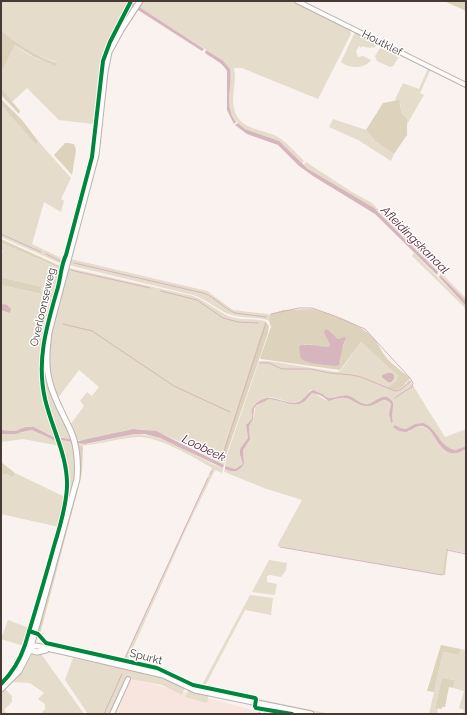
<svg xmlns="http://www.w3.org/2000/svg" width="467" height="715" viewBox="0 0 467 715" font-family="Raleway,sans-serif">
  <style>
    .built { fill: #f8e6de }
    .green { fill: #e5dccb }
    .forest { fill: #ddd2bb; fill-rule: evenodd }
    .water { fill: #d6b5bd }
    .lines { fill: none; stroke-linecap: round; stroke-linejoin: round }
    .stream { stroke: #d6b5bd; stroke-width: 1 }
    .minor-casing { stroke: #bbb1ad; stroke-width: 6 }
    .tertiary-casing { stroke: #bbb1ad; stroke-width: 7 }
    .minor { stroke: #fefdfc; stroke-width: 4 }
    .tertiary { stroke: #fefdfc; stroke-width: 5 }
    .cycleway-casing { stroke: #fff; stroke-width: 6 }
    .cycleway { stroke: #00873e; stroke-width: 4 }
    .labels { text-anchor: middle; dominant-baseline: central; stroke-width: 3; stroke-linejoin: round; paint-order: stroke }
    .street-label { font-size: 11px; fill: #473933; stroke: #fff }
    .water-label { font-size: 12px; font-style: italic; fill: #511b31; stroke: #fff }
  </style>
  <rect width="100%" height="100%" fill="#faf2ee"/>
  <path class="built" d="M 130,678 L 265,713 L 278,714 L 114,714 Z"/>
  <path class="green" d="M 1,1 L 124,1 L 128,4 L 121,15 L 118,25 L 108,42 L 102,58 L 93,124 L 59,120 L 27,88 L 12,102 L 1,88 L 1,73 L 15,45 C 30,56 38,62 57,62 C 35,56 18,45 1,30 Z
    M 142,1 L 294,1 L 350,30 L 351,34 L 318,99 L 242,68 L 234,68 C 237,81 231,95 234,108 C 238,132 266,128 281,139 C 289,145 296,153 304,161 L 302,163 L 279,141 L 245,129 L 235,120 L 230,112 L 229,106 L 231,74 L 222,60 L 139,7 Z
    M 357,32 L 373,40 L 377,45 C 374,49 367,48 362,46 L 361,48 L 359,46 L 356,51 L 358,57 L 363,56 L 371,60 C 365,69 349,69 341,62 L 354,34 Z
    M 382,45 L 400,55 L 393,66 L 390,67 L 377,61 L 375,56 Z
    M 428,68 L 431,69 L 420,93 L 424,95 L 406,126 L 407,118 L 402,114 L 400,103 L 395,101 L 396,97 L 403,83 L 419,89 Z
    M 1,105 L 36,143 L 38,141 L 71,178 L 61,199 L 64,201 L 61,212 L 44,202 L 32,244 L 63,259 L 62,264 L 1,237 Z
    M 333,119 L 366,130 L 375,141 L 394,154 L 391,161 L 358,140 L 329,127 Z
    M 306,162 L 352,192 L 372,203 L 439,271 L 438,272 L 379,212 L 308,169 L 304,165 Z
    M 1,243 L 58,268 L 60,266 L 61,266 C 52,306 36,346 42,388 C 45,405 52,421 58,438 L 34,427 L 26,428 L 15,431 L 1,430 L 1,309 L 4,312 L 10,313 L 3,304 L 1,305 L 1,285 L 40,294 L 42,288 L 1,279 L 1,255 L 3,251 L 1,249 Z
    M 414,253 L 466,306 L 466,309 L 412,256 Z
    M 71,259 L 207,291 L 233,310 L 268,314 L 270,316 L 269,321 C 263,317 242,318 232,315 C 218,311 207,299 193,295 L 69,265 Z
    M 63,267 L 65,269 L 45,347 L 51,395 L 67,427 L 72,440 L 59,437 L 44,388 L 42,363 L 46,332 Z
    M 69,268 L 193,296 C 206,301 216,310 228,316 C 241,321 253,318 265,321 L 221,455 L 226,455 L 224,465 C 201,452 159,427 133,429 C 116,431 92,443 76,440 L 70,425 L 84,406 L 80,401 L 87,392 L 92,396 L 99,387 L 79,370 L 58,398 C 55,388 51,379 49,368 C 45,340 61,296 69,268 Z
    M 441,273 L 466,298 L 466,301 L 440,275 Z
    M 361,342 L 400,376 L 396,381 L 388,388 L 406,384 L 409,379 L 445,437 L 466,429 L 466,446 L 456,450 L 446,447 L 426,424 L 415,424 L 406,429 L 393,427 L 409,432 C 411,430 414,428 417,427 C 435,422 437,457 457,453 C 460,452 463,450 466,449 L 466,553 L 446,549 L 442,575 L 277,546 L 302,500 L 264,488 L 227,473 L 224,471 L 225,469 C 233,473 239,472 244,464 L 243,450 L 250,435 L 249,426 L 254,417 L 255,407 L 264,401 L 269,399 L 280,401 L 290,404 L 299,404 L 304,402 L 312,393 C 318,394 321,398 326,400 C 333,402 338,397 345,398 C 353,399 361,404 369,406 C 376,402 384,396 391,404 L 389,414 L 391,423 L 393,423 C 391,415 392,408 391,400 C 377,393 375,407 364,404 C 361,404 358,401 355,399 C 347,394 339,396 330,399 L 318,392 L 311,390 C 307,394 304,399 299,401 C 288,407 276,393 265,399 C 260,401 256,406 252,409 L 252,418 L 246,425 L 248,438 L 240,449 L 240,455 L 243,464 L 235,469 L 225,466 L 227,455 L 259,361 L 268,361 L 337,372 L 341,370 Z
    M 32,430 L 47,437 L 58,439 L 60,446 L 23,439 L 1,442 L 1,434 L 21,433 L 26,431 Z
    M 134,434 C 168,434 192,457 223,468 L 222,473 L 215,470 L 187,527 L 128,659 C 142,663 169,665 178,677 L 155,667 L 51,644 L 44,640 L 40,634 L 40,633 L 43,633 L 43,637 L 52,643 L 124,659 L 212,468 C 196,458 157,436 139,437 C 118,438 98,445 78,446 L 77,442 L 88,444 Z
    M 60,439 L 73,442 L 76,470 L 72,490 L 45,589 L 30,630 C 39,600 49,570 57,539 C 62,520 68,501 68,481 C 67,467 64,453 60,439 Z
    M 15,473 L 65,497 L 59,527 L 1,514 L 1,475 L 7,474 L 13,478 Z
    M 269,560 L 287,563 L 286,570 L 281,577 L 270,575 L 267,576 L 267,582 L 277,584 L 275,594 L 274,595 L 252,592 Z
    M 250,595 L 273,598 L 271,615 L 245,610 L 205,686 L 202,685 Z
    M 8,620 L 29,628 L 24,646 L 1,639 Z
    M 63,648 L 150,668 L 163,671 L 176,678 L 163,672 L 63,650 Z
    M 461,649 L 466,650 L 466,714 L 463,714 L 464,710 L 459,708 L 464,691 L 453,688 L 455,680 L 442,678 L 435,708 L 438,708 L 437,714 L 429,714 L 443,652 L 459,655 Z
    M 36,652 L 42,655 L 84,714 L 40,714 L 45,709 L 45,704 L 38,699 L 44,693 L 30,683 L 13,682 L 25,667 L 32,654 Z
    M 73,658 L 120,668 L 121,667 L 166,677 L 185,687 L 182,695 L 162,685 L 126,678 L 109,714 L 88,714 L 65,680 Z
    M 202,688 L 250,697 L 255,700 L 203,689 Z
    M 5,689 L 12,696 L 12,702 L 4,710 L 7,714 L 1,714 L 1,693 Z
    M 189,690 L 209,694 L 207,703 L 185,697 L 188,691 Z
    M 255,697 L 263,700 L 331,714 L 323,714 L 257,700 Z"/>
  <path class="forest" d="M 444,1 L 466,1 L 466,11 Z
    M 1,30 C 18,45 36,56 57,63 L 56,66 L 34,57 L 15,45 L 1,73 Z
    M 1,88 L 20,111 L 19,114 L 1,95 Z
    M 1,99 L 22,120 L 38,141 L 36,144 L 1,105 Z
    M 399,100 L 402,114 L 407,118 L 407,135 L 394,154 L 375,141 L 366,130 L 383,103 Z
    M 65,143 L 68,143 L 74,144 L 76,150 L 72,175 L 54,155 Z
    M 1,239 L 60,266 L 59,268 L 1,243 Z
    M 2,278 L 41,287 L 41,294 L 1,285 Z
    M 312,309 C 331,314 352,320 368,333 C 376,339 378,345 383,353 C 388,362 402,371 410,378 C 403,386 398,393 387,388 L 396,381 L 399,376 L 361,342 L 340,370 L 261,359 L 260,358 L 271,327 L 269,321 L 270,316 L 269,315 L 283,310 ZM 330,332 L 338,339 L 346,338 L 341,353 L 340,362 L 321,364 L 304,360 L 300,355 L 304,344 C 313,344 320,347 329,348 L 330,345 L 324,333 Z
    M 265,321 L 269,326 L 268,333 L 226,455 L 221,456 Z
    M 78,446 L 83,446 L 82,471 L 78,489 L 40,634 L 37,632 L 77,487 Z
    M 1,462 L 15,473 L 13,478 L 7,474 L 1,475 Z
    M 446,549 L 448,549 L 445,575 L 442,575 Z
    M 441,645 L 461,649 L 459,655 L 443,652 L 434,692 L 427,691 Z
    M 442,678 L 455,680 L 453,688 L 449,687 L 445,707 L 442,707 L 442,709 L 435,708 Z"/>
  <path class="water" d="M 124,1 L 130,1 L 204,49 L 202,51 Z
    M 206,50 L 222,60 L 230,69 C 233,88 223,106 236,122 L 234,124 L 227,110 L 227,71 C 223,63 212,58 205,53 Z
    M 238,123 L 245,129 L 279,141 L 308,169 L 374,208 L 438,272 L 437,275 L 375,214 L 313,176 L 299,166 L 278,145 L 247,134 L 235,125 Z
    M 440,275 L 466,301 L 466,306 L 439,277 Z
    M 3,304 L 7,305 L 11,309 L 10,313 L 3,311 L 1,309 L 1,305 Z
    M 325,330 L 328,330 L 338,339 L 345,337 L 346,338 L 343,346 L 339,365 L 336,366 C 329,365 307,364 302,359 C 299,356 300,350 299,347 L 301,345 C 311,343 319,347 329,347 L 330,345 L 324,333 Z
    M 388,373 L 392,373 L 394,375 L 394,379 L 391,382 L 388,382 L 382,377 L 382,375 Z
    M 313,390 L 322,394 L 328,398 C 335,399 341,394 349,396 C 356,398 361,406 369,404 C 376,402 384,391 392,401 C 395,405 390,414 393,422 L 391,423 L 389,414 L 391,404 C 383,394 377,406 368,406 C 359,407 354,399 345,398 C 339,397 334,400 329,401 L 320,395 L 312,393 L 304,402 L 299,404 L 290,404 L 280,401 L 269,399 L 257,405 L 254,408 L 253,419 L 249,426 L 250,439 L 243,450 L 244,464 C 239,472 233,473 225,469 L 225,466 L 235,469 L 243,464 L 240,455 L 240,449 L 248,438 L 246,425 C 248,423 251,420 252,418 C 253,413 250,410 254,406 C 270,388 284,407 298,402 C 304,400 307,393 313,390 Z
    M 423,423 C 438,428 438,447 456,450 L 466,446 L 466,449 C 463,450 461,452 457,453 C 438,457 435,426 421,426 C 415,426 411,431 406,432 L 399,431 L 393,427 L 395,425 L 400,428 L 406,429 L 415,424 Z
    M 26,427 L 34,427 L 56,438 L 64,438 L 79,441 L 133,429 L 156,431 L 224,465 L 223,468 L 219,466 L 160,438 L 145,434 L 134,434 L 85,444 L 56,439 L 54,440 L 32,430 L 26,431 L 16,434 L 1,434 L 1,430 L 15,431 Z"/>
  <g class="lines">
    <path class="stream" d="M 1,234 L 41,252
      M 46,254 L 60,261
      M 74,263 L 203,293 C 215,297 223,308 235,313 L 266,317
      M 70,270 L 150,288
      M 161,291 L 197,300 L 223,318 L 238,322 L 258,323
      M 271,314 L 299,308 L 312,308 L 332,315 L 365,329 L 410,378 L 413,383 L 412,387 L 402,393 L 395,398
      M 63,324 L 92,331 L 174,386 L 230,412
      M 260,363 L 269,363 L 282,369 L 310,369 L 329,373 L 352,375 L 361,377 L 395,391 L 400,390 L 411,381
      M 223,454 L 266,323
      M 210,474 L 212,471
      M 280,547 L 442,575
      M 447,550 L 466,554
      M 125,658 L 208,478
      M 104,714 L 122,674"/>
    <g class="minor-casing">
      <path id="minor" d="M 297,1 L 466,85
        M 112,714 L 128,679
        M 262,714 L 264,704"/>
    </g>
    <g class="tertiary-casing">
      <path id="tertiary" d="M 28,646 C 36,644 47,649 56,650 L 163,675 L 195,690 L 311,714
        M 29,648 L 30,650 L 37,652 L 46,650
        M 19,665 L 28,646 L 37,615
        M 1,689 L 19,671 L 30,650 L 77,479 C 78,464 78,449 72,434 C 65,417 55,402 50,383 C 45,366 47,349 49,332 L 96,155 L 105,72 L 109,52 L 121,30 L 140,1"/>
    </g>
    <use href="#minor" class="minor"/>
    <use href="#tertiary" class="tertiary"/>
    <g class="cycleway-casing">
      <path id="cycleway" d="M 29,631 L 38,634 L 46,643 L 157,668 L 193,685 L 255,698 L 256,699 L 255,706 L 256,708 L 292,714
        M 1,684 C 12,673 20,660 25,645 C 35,612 45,579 54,546 C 60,527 66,507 67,487 C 68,456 52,429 45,399 C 36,360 47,325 58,287 C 61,276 61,265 66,255 L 92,157 L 103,61 L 110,42 L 131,1"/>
    </g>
    <use href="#cycleway" class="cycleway"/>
  </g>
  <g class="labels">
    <g class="street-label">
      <text transform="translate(382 43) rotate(27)">Houtklef</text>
      <text transform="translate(43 307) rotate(-77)">Overloonseweg</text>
      <text transform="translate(146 657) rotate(14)">Spurkt</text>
    </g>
    <g class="water-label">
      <text transform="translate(415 240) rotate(45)">Afleidingskanaal</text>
      <text transform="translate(204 448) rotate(26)">Loobeek</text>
    </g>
  </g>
  <rect width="467" height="715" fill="none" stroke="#473933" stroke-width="4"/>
</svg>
